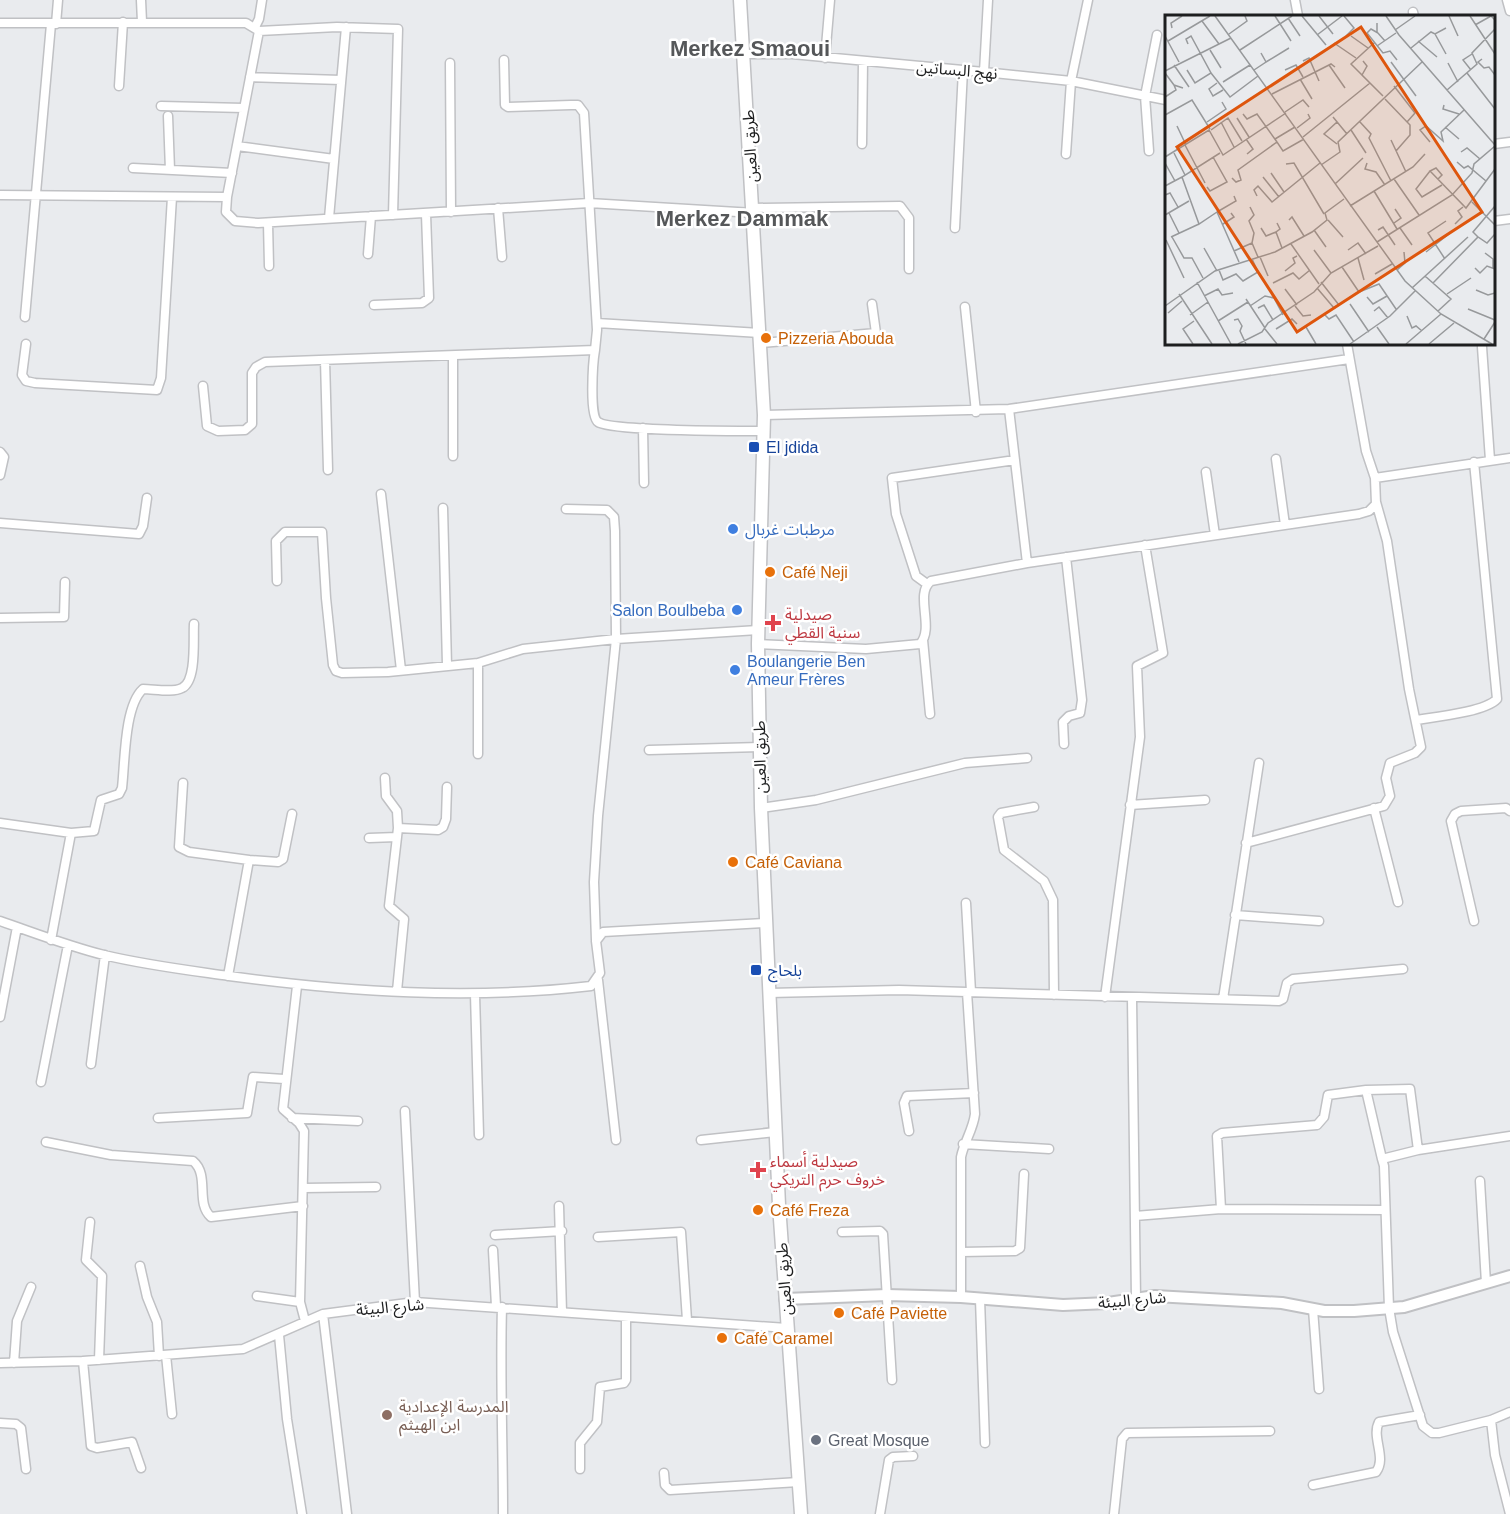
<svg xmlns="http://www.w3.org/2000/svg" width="1510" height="1514" viewBox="0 0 1510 1514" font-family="Arial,'Noto Sans Arabic',sans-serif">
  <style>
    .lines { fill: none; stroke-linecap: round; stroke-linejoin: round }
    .minor-casing { stroke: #c0c1c4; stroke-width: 11 }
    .tertiary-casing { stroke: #c0c1c4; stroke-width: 14 }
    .secondary-casing { stroke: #c0c1c4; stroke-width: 15 }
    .minor { stroke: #fff; stroke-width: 8 }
    .tertiary { stroke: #fff; stroke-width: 10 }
    .secondary { stroke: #fff; stroke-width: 12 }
    .food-dot { fill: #e8710a; stroke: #fff; stroke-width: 2 }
    .transit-dot { fill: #1a4fb4; stroke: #fff; stroke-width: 2 }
    .shop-dot { fill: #3f7fe0; stroke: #fff; stroke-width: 2 }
    .health-dot { fill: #e0444e; stroke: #fff; stroke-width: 2 }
    .education-dot { fill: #8d6e63; stroke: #fff; stroke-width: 2 }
    .worship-dot { fill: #6b7280; stroke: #fff; stroke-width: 2 }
    .labels { text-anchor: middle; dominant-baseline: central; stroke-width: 5; stroke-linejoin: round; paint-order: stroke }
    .street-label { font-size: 16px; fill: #1d1e1f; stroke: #fff }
    .food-label { font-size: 16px; fill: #c56008; stroke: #fff; text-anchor: start }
    .transit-label { font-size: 16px; fill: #164399; stroke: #fff; text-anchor: start }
    .shop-label { font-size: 16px; fill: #366cbe; stroke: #fff; text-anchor: start }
    .health-label { font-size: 16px; fill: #be3a42; stroke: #fff; text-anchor: start }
    .education-label { font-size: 16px; fill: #785e54; stroke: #fff; text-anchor: start }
    .worship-label { font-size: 16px; fill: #5b616d; stroke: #fff; text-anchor: start }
    .district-label { font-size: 22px; font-weight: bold; fill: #555759; stroke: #fff }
    .inset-road { fill: none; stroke: #97999b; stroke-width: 1.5 }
    .view { fill: #de560d; fill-opacity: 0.15; stroke: #de560d; stroke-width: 3 }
    .inset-edge { fill: none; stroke: #1d1e1f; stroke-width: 3 }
  </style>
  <rect width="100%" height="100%" fill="#e9ebee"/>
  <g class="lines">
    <g class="minor-casing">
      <path id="minor" d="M 141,0 L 142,22
        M 1295,0 L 1298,16
        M 1507,0 L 1510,11
        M 1413,12 L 1414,16
        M 0,23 L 246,23 L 259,31 L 227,197 L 226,212 L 235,221 L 258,223 L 589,203 L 754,213
        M 56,24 L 58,0
        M 255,27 L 259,19 L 262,0
        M 259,31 L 337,27 L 398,29 L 393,215
        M 745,54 L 792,54 L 984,72 L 1071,81 L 1166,100
        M 825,58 L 830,0
        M 504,60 L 505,105 L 508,107 L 571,105 L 578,105 L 584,113 L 597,330 L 595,350
        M 450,63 L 451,212
        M 984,72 L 988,0
        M 250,77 L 341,80
        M 119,86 L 123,22
        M 161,106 L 244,108
        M 168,116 L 170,170
        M 862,144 L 863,61
        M 1494,144 L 1510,142
        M 237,146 L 334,159
        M 1149,151 L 1145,96 L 1157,35
        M 1066,154 L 1071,81 L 1088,0
        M 133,168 L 232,173
        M 0,195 L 227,197
        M 498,208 L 502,257
        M 753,208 L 900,206 L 909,218 L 909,269
        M 329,218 L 346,27
        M 1494,221 L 1510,219
        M 268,223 L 269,266
        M 955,228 L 963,70
        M 368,254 L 371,216
        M 374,305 L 422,303 L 429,298 L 426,214
        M 965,307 L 976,412
        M 25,317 L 51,24
        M 597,323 L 760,333
        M 761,343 L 876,333 L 872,304
        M 26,344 L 22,375 L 26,381 L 35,383 L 157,390 L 161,378 L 172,197
        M 1347,344 L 1366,451 L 1375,478
        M 1482,347 L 1490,460
        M 453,357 L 453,456
        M 325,360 L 328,470
        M 203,386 L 207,426 L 218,431 L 245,430 L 252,424 L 252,373 L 256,367 L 265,362 L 595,350 C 593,361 589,416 598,422 C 610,431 740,431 764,431
        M 1009,409 L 1027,563
        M 764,415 L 1009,409 L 1349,359
        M 643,428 L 644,483
        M 0,452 L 4,457 L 0,475
        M 1276,459 L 1285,525
        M 1206,472 L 1215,535
        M 381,494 L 401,670
        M 443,508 L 447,665
        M 566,509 L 607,510 L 614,517 L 615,531 L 616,639 L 598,816 L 594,882 L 596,940
        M 0,523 L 139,534 L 143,526 L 147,498
        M 277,581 L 276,541 L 285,532 L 322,532 L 326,598 L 333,665 L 336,671 L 342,673 L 388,672 L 478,663 L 523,649 L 616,639 L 758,630
        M 927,584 L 916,576 L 896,514 L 892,478 L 1015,460
        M 0,618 L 64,617 L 65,582
        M 923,640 L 930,714
        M 758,644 L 866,649 L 920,644 C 935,628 914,594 931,581 L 1027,563 L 1359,514 L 1369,511 L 1376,504 L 1375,478 L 1510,458
        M 478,663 L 478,754
        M 1416,720 C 1435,717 1485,712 1497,699 L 1474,462
        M 1064,744 L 1063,722 L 1069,716 L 1080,713 L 1082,700 L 1066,557
        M 649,750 L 760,747
        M 385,778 L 386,796 L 397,811 L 398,828
        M 183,783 L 179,847 L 189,852 L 249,860
        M 1130,805 L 1205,800
        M 1034,807 L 1001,813 L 998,817 L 1004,850 L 1044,881 L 1053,900 L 1054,995
        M 761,808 L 816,800 L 965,763 L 1027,758
        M 1374,808 L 1398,902
        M 0,823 L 71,833
        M 397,837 L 398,828 L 438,830 L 443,827 L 446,819 L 447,787
        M 369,838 L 397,837 L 389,906 L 404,919 L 397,991
        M 1246,843 L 1384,806 L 1390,796 L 1386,778 L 1390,763 L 1415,753 L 1421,747 L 1409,689 L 1387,541 L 1376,502
        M 966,903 L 971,992
        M 1235,915 L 1319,921
        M 0,921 C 35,933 68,946 104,955 C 145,965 187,970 229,976 C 349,992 470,1000 591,986 L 600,973 L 596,941 L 603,932 L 766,923
        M 1474,921 L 1451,821 L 1455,814 L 1461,811 L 1506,808 L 1510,811
        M 51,940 L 71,833 L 94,831 L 101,800 L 119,794 L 122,788 C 125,763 124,706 143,689 C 154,689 173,693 182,688 C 197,681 193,639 194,624
        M 228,976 L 249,860 L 278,862 L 283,859 L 292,814
        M 598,980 L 616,1140
        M 297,986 L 283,1109 L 299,1123 L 304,1131 L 300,1302 L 305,1321
        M 769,993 L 899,990 L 1279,1001 L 1283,999 L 1287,983 L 1293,979 L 1403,969
        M 475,994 L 479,1135
        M 1105,997 L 1140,737 L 1137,666 L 1163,653 L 1145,545
        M 1132,998 L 1136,1299
        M 1223,999 L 1259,763
        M 0,1017 L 17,927
        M 91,1064 L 105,955
        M 41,1082 L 68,945
        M 1366,1090 L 1328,1095 L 1324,1117 L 1317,1125 L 1222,1133 L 1217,1136 L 1221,1209 L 1385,1210
        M 405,1111 L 415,1302
        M 158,1118 L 247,1113 L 253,1077 L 284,1079
        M 292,1118 L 358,1121
        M 909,1131 L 904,1103 L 907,1096 L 974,1093
        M 701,1140 L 775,1132
        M 46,1142 L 111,1155 L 193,1161 C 210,1175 195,1203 211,1217 L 303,1206
        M 963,1144 L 1049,1149
        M 1418,1150 L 1510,1136
        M 1382,1159 L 1418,1150 L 1410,1089 L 1366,1090 L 1382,1159 L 1384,1166 L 1389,1308 L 1393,1332 L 1423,1426 L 1432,1433 L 1439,1433 L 1491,1420 L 1510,1412
        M 1480,1181 L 1486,1283
        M 304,1188 L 376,1187
        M 559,1206 L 562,1312
        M 1135,1216 L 1221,1209
        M 90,1222 L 86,1260 L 102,1276 L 99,1360
        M 842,1232 L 880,1231 L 883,1234 L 892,1380
        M 495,1235 L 562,1231
        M 598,1237 L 681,1232 L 687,1320
        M 493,1250 L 496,1306
        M 961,1252 L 1015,1251 L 1020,1248 L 1024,1174
        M 140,1266 L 147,1297 L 157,1322 L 159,1356
        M 257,1296 L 300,1302
        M 961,1297 L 961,1157 C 964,1142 973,1130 975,1114 L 967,992
        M 980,1299 L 985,1443
        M 502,1307 C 500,1376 503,1445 503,1514
        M 1313,1309 L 1319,1389
        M 323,1314 L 347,1514
        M 279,1335 L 287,1419 L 302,1514
        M 166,1355 L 172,1414
        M 83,1361 L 91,1446 L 97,1448 L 132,1442 L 141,1468
        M 0,1363 L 83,1361 L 243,1349 L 323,1314 L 415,1302 L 787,1328
        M 14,1363 L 17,1321 L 31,1287
        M 1491,1420 L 1495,1455 L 1510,1514
        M 0,1423 L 16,1424 L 21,1428 L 26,1469
        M 580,1469 L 580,1443 L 597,1422 L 600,1387 L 624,1383 L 626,1380 L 626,1318
        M 664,1473 L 665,1485 L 670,1490 L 799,1482
        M 1313,1485 L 1376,1472 C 1387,1458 1371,1437 1379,1422 L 1420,1415
        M 880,1514 L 889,1460 L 893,1457 L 913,1456
        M 1114,1514 L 1122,1439 L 1127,1433 L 1270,1431"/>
    </g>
    <g class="tertiary-casing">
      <path id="tertiary" d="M 785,1299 L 887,1295 L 961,1297 L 1063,1305 L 1108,1303 L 1155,1296 L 1282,1303 L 1324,1311 L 1354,1311 L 1404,1307 L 1510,1276"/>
    </g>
    <g class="secondary-casing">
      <path id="secondary" d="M 740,0 L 764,415 L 758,644 L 761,808 L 779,1205 L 801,1514"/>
    </g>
    <use href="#minor" class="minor"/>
    <use href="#tertiary" class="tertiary"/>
    <use href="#secondary" class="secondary"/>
  </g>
  <g class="food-dot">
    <circle cx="766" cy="338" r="6"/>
    <circle cx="770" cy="572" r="6"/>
    <circle cx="733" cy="862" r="6"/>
    <circle cx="758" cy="1210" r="6"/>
    <circle cx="839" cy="1313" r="6"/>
    <circle cx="722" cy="1338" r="6"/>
  </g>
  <g class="transit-dot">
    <rect x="748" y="441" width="12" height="12" rx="3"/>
    <rect x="750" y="964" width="12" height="12" rx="3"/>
  </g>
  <g class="shop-dot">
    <circle cx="733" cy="529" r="6"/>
    <circle cx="737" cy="610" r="6"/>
    <circle cx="735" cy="670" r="6"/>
  </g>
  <g class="health-dot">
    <path d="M770 614h6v6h6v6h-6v6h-6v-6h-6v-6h6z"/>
    <path d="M755 1161h6v6h6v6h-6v6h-6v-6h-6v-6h6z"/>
  </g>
  <circle class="education-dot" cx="387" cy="1415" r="6"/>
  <circle class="worship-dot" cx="816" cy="1440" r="6"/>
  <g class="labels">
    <g class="street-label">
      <text transform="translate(957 70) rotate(5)">نهج البساتين</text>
      <text transform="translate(750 146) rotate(-93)">طريق العين</text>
      <text transform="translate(760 757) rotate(-91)">طريق العين</text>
      <text transform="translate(784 1279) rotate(-94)">طريق العين</text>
      <text transform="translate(1132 1300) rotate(-5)">شارع البيئة</text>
      <text transform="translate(390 1307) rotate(-5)">شارع البيئة</text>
    </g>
    <g class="food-label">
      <text x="778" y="338">Pizzeria Abouda</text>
      <text x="782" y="572">Café Neji</text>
      <text x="745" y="862">Café Caviana</text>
      <text x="770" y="1210">Café Freza</text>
      <text x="851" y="1313">Café Paviette</text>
      <text x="734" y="1338">Café Caramel</text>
    </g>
    <g class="transit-label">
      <text x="766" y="447">El jdida</text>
      <text x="768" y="970">بلحاج</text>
    </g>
    <g class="shop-label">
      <text x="745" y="529">مرطبات غربال</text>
      <text x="725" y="610" text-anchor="end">Salon Boulbeba</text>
      <text x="747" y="661">Boulangerie Ben<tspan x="747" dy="18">Ameur Frères</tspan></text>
    </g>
    <g class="health-label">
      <text x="785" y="614">صيدلية<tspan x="785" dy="18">سنية القطي</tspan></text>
      <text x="770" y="1161">صيدلية أسماء<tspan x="770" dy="18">خروف حرم التريكي</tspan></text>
    </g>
    <g class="education-label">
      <text x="399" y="1406">المدرسة الإعدادية<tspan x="399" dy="18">ابن الهيثم</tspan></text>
    </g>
    <g class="worship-label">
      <text x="828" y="1440">Great Mosque</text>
    </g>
    <g class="district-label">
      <text x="750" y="48">Merkez Smaoui</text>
      <text x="742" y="218">Merkez Dammak</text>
    </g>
  </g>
  <g transform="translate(1165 15)">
    <rect width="330" height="330" fill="#e9ebee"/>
    <path class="inset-road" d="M 50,1 L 240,266 L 276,299 L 327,329M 110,1 L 126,26M 137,1 L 161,30M 154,1 L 168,19M 179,1 L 189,13 L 181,21M 221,1 L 234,20 L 330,130M 284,1 L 293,21M 305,1 L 330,39M 123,3 L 135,21M 37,6 L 54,29M 212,8 L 212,17 L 220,26M 310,10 L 326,1 L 330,5M 7,13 L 6,8 L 17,1M 230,15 L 250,1M 213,18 L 206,14 L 202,18 L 218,38 L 225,36 L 232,45M 64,19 L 82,6 L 80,1M 270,19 L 281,39M 152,20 L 177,1M 0,21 L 14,47M 186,21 L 203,33M 3,26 L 45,1M 253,26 L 272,42M 169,28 L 191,43M 212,31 L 231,18M 246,33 L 266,17 L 270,19 L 281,13M 45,35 L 56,53M 75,35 L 127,1M 317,44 L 313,47 L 319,53 L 324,52 L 330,60M 138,46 L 144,43 L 154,66M 198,46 L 202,51 L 197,60 L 218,81M 101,47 L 124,33M 226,47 L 251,81M 283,48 L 293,67M 9,50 L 24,72M 164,50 L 180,73M 22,55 L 30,68 L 46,58 L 26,21 L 21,24 L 23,29M 89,55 L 101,47 L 96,38M 120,55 L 131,50 L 138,62M 306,55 L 298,45 L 307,39M 0,56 L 66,23M 0,58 L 9,70 L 18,73M 46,58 L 65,82 L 93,61M 302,58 L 330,94M 197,60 L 186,49 L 209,28M 135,64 L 147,84M 58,67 L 85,50M 52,68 L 44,74 L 48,81 L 58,75M 229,71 L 250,98 L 242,107M 282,75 L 312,49 L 307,38 L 330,14M 107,79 L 166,49 L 170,52M 0,82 L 11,75 L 9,70M 220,84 L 245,110 L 245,120 L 231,136M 279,90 L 278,94 L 294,99M 120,97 L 138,85 L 144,92M 78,99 L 82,104 L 92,99 L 112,127M 0,100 L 27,85 L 45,114M 168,102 L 182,119M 72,103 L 84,122M 42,107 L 61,94 L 57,87M 56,107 L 69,132M 195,107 L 206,119 L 204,123 L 226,166M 12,111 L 21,130M 280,112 L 294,124M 132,113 L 145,103 L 143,99M 46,115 L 63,103 L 77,126M 186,115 L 201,138M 138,122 L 205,68M 81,124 L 88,134 L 82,139M 110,124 L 130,112M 226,125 L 241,157M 265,127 L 255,115 L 261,111 L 278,126 L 276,117 L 299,95M 172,129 L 159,119 L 172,107M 20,130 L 40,168M 296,137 L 302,133 L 315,144M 9,138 L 20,160M 55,138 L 17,162 L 34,209 L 52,197 L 74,247M 0,142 L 44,115 L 58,140 L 121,98M 292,147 L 299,153 L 303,151 L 321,166M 0,148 L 10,166M 202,148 L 200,154 L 211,157 L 220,170M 121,149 L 129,148 L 159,199M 156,150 L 175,137 L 173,127 L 257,47M 265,156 L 251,174 L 257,182 L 277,170M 106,158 L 119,177M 98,162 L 114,182M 67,163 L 71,167 L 76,165 L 73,155 L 112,127 L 118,136 L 139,124M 229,164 L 254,200M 273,164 L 277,160 L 271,153 L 265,156 L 301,193 L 330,154M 170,169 L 198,143M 0,171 L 17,162M 42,172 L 45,176 L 62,167 L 48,142M 209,176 L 232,214M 0,180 L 5,178 L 13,192M 92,181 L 89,175 L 93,171 L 107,187 L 155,148M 307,187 L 330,210M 185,191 L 248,152 L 260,139M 85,192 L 89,200 L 84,206 L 89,218 L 87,228 L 93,242M 52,197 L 71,186 L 69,181M 4,198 L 14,218M 0,200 L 24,186M 124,205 L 127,202 L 139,221M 163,205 L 178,222M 112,208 L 115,214 L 111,217 L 117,233M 229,208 L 236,203 L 230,194M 58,209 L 69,202 L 66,198M 290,209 L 297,202 L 293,196 L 298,192M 96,213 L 101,221 L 111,217M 235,213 L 247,230M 149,215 L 161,232M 213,215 L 218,212 L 230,230M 6,222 L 34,209M 7,222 L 19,243 L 27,243 L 38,263M 313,222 L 308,217 L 330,191M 1,225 L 19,263M 212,227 L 287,180 L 307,158 L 309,149 L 330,131M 126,229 L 154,269M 39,233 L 52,256M 149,235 L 166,258M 183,235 L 193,228 L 201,239M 69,236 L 87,228M 261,237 L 289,215M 320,238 L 328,244 L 328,253M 95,242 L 103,261M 193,243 L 199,265M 280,244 L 263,218 L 281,206M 177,252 L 194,277 L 214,269 L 231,294M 310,253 L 315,258 L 322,251 L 330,254M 54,255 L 58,265 L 71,259 L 78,266 L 93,257 L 87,244M 232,255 L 240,248 L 239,237M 120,256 L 130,248 L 128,243 L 132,241M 210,259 L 227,249M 260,261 L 286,284 L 273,296M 32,267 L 66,329M 108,268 L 128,258 L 134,264 L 145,255M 268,268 L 313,222 L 322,228 L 330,219M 152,273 L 169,293 L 174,290 L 156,267M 247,273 L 303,222M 120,274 L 132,290M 311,275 L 323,280 L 330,278M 14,279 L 47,329M 282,279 L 306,263M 39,281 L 53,274 L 57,280 L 68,278M 202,282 L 208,289 L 222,281M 81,284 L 100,313M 185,289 L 204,317M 0,291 L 50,256 L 110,237 L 147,217 L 162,205 L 160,198 L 179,184M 85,291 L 100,281 L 109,283 L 118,300M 130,291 L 138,301 L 146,300M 93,293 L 99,290 L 108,305M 303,294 L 330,305M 209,296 L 214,292 L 223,303M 3,298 L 17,286M 25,300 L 43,287M 160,300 L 164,304 L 171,300 L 189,327M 242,301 L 247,313 L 251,311 L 257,316M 69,305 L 73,304 L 77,311 L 75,316 L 81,329M 53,306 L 83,287M 141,312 L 151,329M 212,312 L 224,329M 100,314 L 112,329M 111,314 L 127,304 L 132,309M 319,324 L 330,307M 28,329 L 18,314 L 29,306M 73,329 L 97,317 L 103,308 L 149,277 L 166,258 L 213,231M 185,329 L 225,301 L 250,276M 241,329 L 276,299M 264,329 L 289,308"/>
    <path class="view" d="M 196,12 L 317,197 L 132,317 L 12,132 Z"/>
    <rect width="330" height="330" class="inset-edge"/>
  </g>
</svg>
